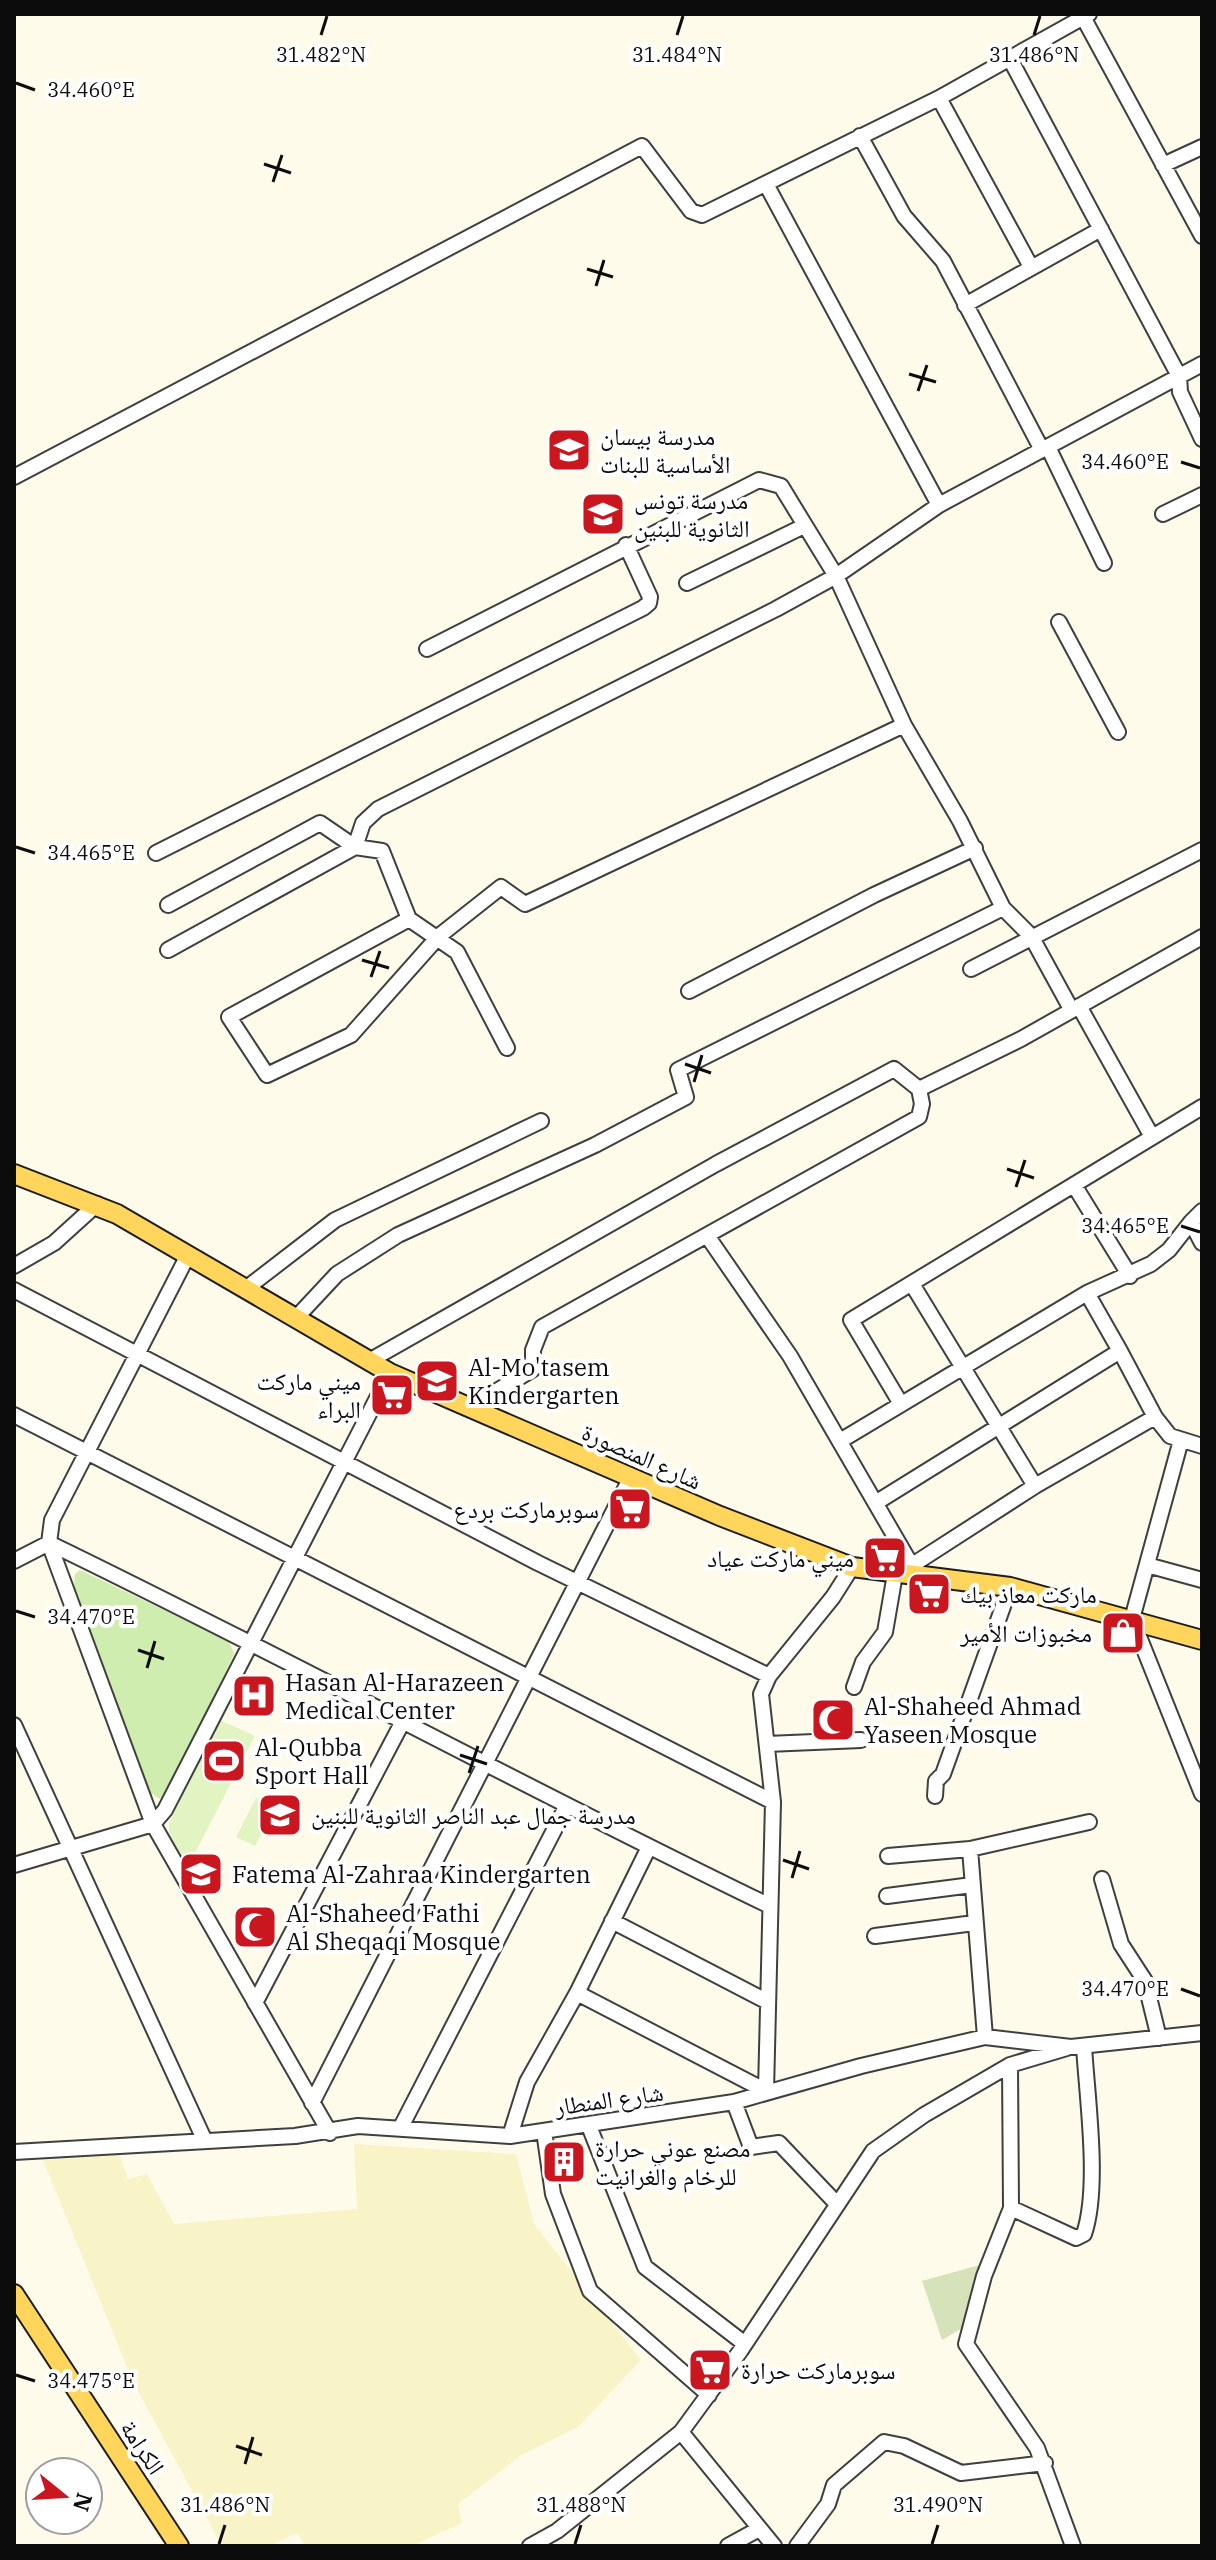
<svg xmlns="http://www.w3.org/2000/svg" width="1216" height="2560" viewBox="0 0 1216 2560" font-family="'IBM Plex Serif','Noto Naskh Arabic',serif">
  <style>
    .farmland { fill: #f8f4c8 }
    .green { fill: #d0edb0 }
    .cemetery { fill: #d6e3ba }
    .pitch { fill: #e3f4c3 }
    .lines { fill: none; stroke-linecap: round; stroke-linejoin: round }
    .minor-casing { stroke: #3f3f3f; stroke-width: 18 }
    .major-casing { stroke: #1d1d1d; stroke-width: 22 }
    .minor { stroke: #fff; stroke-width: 14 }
    .major { stroke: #ffd65b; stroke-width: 18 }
    .ticks { fill: none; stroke: #0c0c0c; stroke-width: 3 }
    .labels { text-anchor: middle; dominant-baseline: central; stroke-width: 8; stroke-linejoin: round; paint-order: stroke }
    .poi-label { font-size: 24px; fill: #0c0c0c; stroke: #fff; text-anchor: start }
    .street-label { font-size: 24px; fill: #0c0c0c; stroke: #fff }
    .ticks-label { font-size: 20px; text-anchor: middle; fill: #0c0c0c; stroke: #fff; stroke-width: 8; stroke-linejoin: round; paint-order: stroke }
  </style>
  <rect width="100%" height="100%" fill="#fffbeb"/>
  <path class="farmland" d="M 354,2144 L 516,2154 L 534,2224 L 641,2360 L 578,2427 L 520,2456 L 458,2504 L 462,2523 L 412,2546 L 305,2546 L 297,2533 L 270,2546 L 222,2546 L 133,2382 L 43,2160 L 120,2155 L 128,2179 L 147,2174 L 174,2224 L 357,2209 Z"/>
  <path class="green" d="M 80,1570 L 229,1641 L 234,1654 L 167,1792 L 160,1799 L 149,1792 L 74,1586 L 75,1574 Z"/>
  <path class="cemetery" d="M 983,2264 L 966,2326 L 942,2340 L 922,2281 Z"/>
  <path class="pitch" d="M 220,1720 L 255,1736 L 187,1869 L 169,1833 L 169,1823 Z
    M 256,1798 L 275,1808 L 255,1846 L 236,1837 Z"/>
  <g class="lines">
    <g class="minor-casing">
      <path id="minor" d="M 1083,17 L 1202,236
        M 1009,57 L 1179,376 L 1180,392 L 1202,439
        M 939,98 L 1031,267
        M 860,136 L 904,216 L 943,261 L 1042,450
        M 1163,165 L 1202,147
        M 766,184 L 939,505
        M 965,305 L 1101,229
        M 1048,447 L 1104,563
        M 14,477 L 642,146 L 691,211 L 702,215 L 939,98 L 1089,14
        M 1163,514 L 1202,495
        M 687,583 L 804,526
        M 1059,622 L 1118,732
        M 427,649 L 759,480 L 781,486 L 836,576 L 904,725 L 960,821 L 1003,908 L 1031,936 L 1071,1009
        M 156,853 L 643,608 L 649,603 L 650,597 L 626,545
        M 168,905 L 320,823 L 355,847 L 382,851 L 409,919 L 457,952 L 507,1048
        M 409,919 L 229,1017 L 267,1075 L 351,1035 L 439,936 L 501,887 L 525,904 L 904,725
        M 168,950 L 355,847 L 363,823 L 378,809 L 776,609 L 836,576 L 939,505 L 1202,364
        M 971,969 L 1202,850
        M 689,991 L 874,895 L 975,848
        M 1079,1006 L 1151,1135
        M 1074,1185 L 1130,1276
        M 1202,1211 L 1191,1222 L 1202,1243
        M 708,1237 L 790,1356 L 916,1573
        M 187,1257 L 52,1520 L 49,1543 L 153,1824 L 330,2133
        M 14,1266 L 54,1243 L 97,1204
        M 912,1284 L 1035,1486
        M 248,1287 L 335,1220 L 541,1121
        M 14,1290 L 538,1563 L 769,1676
        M 1087,1293 L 1120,1351
        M 295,1319 L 337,1274 L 398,1235 L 595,1145 L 686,1097 L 678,1070 L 1003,908
        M 369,1361 L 716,1164 L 894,1069 L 919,1089 L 1021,1039 L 1202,937
        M 901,1404 L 851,1320 L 1202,1107
        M 469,1408 L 533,1369 L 533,1350 L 542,1327 L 919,1117 L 922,1104 L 919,1089
        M 14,1415 L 773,1802
        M 1155,1417 L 1170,1436 L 1202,1446
        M 1181,1440 L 1132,1619 L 1202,1794
        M 840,1441 L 1087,1293 L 1151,1264 L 1169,1250 L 1191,1222
        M 877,1502 L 1120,1351 L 1155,1417 L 1035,1486 L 914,1564
        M 49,1543 C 291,1660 527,1789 770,1906
        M 14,1561 L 49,1543
        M 1147,1565 L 1202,1580
        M 854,1687 L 863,1662 L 885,1632 L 895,1574
        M 14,1725 L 204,2139
        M 767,1744 L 861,1740
        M 935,1796 L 936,1781 L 943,1774 L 1010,1587
        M 888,1856 L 970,1849
        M 14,1865 L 153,1824 L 165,1810 L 390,1373
        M 1102,1879 L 1121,1944 L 1145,1981 L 1159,2038
        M 887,1896 L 972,1885
        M 612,1921 L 766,2001
        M 875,1936 L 974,1923
        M 577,1993 L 766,2091 L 773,1802 L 761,1694 L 769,1676 L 833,1597 L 852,1567
        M 255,2003 L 402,1723
        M 985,2037 L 970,1849 L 1089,1822
        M 1010,2065 L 1011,2208 L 984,2276 L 966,2344 L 1037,2448 L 1073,2546
        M 734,2102 L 751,2147 L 779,2143 L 837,2204
        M 312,2103 L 630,1479
        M 589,2126 L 645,2267 L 745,2344
        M 401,2127 L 567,1805
        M 544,2131 L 553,2194 L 590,2291 L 709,2395
        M 510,2136 L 527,2082 L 577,1993 L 649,1847
        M 14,2152 L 295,2136 L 358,2126 L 510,2136 L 734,2102 L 861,2066 L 985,2037 L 1071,2047 L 1202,2033
        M 1011,2208 L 1076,2238 L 1084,2234 C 1100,2187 1087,2098 1084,2046
        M 681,2432 L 774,2546
        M 530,2546 L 557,2531 L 681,2432 L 741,2350 L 873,2151 L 924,2115 L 1010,2065 L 1067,2048
        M 728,2546 L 759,2529
        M 797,2546 L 828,2504 L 834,2485 L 884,2442 L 904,2446 L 961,2473 L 1045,2463"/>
    </g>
    <g class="major-casing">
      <path id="major" d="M 14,1174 L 117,1214 L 390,1373 L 720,1516 L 852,1567 L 1010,1587 L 1202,1640
        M 14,2294 L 179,2546"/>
    </g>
    <use href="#minor" class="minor"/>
    <use href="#major" class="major"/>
  </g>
  <path class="ticks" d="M 321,35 L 327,16M 677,35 L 683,16M 1034,35 L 1040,16M 16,83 L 35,90M 264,164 L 291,173M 273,182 L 282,155M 587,269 L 613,277M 596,286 L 604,260M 909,374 L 936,382M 918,391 L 927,365M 1181,462 L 1200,468M 16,847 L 35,853M 362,960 L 389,968M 371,977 L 380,951M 685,1064 L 711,1073M 694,1082 L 702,1055M 1007,1169 L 1034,1178M 1016,1187 L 1025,1160M 1181,1226 L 1200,1232M 16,1611 L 35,1617M 138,1650 L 164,1659M 147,1668 L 155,1641M 460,1755 L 487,1764M 469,1773 L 478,1746M 783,1860 L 809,1869M 792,1878 L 800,1851M 1181,1989 L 1200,1996M 16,2375 L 35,2381M 236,2446 L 262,2455M 245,2464 L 253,2437M 219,2544 L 225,2525M 575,2544 L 581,2525M 932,2544 L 938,2525"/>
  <defs>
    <g id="school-square" transform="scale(2.3)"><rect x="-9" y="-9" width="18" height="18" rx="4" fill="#c9161f" stroke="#fff"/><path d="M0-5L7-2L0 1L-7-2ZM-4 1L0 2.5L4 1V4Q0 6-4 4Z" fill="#fff"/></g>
    <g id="supermarket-square" transform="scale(2.3)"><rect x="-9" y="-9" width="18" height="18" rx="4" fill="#c9161f" stroke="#fff"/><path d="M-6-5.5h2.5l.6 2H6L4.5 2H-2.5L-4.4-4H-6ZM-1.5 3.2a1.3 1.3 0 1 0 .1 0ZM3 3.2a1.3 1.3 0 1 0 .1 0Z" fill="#fff"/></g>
    <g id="shop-square" transform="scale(2.3)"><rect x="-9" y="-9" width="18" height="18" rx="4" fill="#c9161f" stroke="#fff"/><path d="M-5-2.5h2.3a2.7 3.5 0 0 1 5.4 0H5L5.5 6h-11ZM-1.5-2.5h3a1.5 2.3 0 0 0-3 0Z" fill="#fff"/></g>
    <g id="hospital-square" transform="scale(2.3)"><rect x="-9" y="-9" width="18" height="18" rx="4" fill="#c9161f" stroke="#fff"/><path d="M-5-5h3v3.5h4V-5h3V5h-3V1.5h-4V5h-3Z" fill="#fff"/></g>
    <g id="mosque-square" transform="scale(2.3)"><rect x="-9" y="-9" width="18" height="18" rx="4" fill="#c9161f" stroke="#fff"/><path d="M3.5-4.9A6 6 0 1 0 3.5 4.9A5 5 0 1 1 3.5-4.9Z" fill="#fff"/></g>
    <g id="stadium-square" transform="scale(2.3)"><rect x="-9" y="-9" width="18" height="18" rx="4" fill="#c9161f" stroke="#fff"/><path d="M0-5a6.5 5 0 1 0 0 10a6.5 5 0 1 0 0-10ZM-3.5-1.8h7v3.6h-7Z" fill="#fff"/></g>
    <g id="building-square" transform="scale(2.3)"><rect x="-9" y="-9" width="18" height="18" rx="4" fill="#c9161f" stroke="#fff"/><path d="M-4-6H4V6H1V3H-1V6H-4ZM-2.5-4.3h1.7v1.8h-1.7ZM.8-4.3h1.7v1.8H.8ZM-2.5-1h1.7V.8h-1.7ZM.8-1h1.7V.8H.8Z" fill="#fff"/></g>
  </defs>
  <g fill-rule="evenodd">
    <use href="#school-square" x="569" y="450"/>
    <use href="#school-square" x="603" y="514"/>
    <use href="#school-square" x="437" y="1381"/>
    <use href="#supermarket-square" x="392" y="1395"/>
    <use href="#supermarket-square" x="630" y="1509"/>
    <use href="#supermarket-square" x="885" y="1558"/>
    <use href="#supermarket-square" x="929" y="1594"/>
    <use href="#shop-square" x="1123" y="1633"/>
    <use href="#hospital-square" x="254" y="1696"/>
    <use href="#mosque-square" x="833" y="1720"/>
    <use href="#stadium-square" x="224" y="1761"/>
    <use href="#school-square" x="280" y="1815"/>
    <use href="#school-square" x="201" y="1874"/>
    <use href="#mosque-square" x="255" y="1927"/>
    <use href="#building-square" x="564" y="2162"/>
    <use href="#supermarket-square" x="710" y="2370"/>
  </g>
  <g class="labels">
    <g class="poi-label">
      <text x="600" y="436">مدرسة بيسان<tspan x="600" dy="28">الأساسية للبنات</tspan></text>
      <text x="634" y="500">مدرسة تونس<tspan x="634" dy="28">الثانوية للبنين</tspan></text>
      <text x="468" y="1367">Al-Mo'tasem<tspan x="468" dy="28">Kindergarten</tspan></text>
      <text x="361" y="1381" text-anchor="end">ميني ماركت<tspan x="361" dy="28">البراء</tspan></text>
      <text x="599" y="1509" text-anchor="end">سوبرماركت بردع</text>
      <text x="854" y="1558" text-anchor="end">ميني ماركت عياد</text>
      <text x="960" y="1594">ماركت معاذ بيك</text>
      <text x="1092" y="1633" text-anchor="end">مخبوزات الأمير</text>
      <text x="285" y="1682">Hasan Al-Harazeen<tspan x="285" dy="28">Medical Center</tspan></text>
      <text x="864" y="1706">Al-Shaheed Ahmad<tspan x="864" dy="28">Yaseen Mosque</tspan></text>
      <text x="255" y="1747">Al-Qubba<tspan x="255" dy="28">Sport Hall</tspan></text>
      <text x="311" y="1815">مدرسة جمال عبد الناصر الثانوية للبنين</text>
      <text x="232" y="1874">Fatema Al-Zahraa Kindergarten</text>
      <text x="286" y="1913">Al-Shaheed Fathi<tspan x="286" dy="28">Al Sheqaqi Mosque</tspan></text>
      <text x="595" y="2148">مصنع عوني حرارة<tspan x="595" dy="28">للرخام والغرانيت</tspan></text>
      <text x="741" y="2370">سوبرماركت حرارة</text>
    </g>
    <g class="street-label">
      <text transform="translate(642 1456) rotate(24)">شارع المنصورة</text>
      <text transform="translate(609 2099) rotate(-8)">شارع المنطار</text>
      <text transform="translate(143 2447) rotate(57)">الكرامة</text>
    </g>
  </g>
  <g class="ticks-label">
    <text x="321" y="62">31.482°N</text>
    <text x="677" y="62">31.484°N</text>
    <text x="1034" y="62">31.486°N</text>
    <text x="91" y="97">34.460°E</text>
    <text x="1125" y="469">34.460°E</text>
    <text x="91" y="860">34.465°E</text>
    <text x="1125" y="1233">34.465°E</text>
    <text x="91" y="1624">34.470°E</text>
    <text x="1125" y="1996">34.470°E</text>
    <text x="91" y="2388">34.475°E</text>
    <text x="225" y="2512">31.486°N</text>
    <text x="581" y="2512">31.488°N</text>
    <text x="938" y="2512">31.490°N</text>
  </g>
  <rect width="1216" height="2560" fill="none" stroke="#0c0c0c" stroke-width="32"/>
  <g transform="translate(64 2496) rotate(108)"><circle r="38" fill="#ffffff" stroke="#9e9e9e" stroke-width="2"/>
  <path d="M0-6L14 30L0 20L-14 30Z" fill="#c9161f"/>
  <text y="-12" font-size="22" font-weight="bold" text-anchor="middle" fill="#0c0c0c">N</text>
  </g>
</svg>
